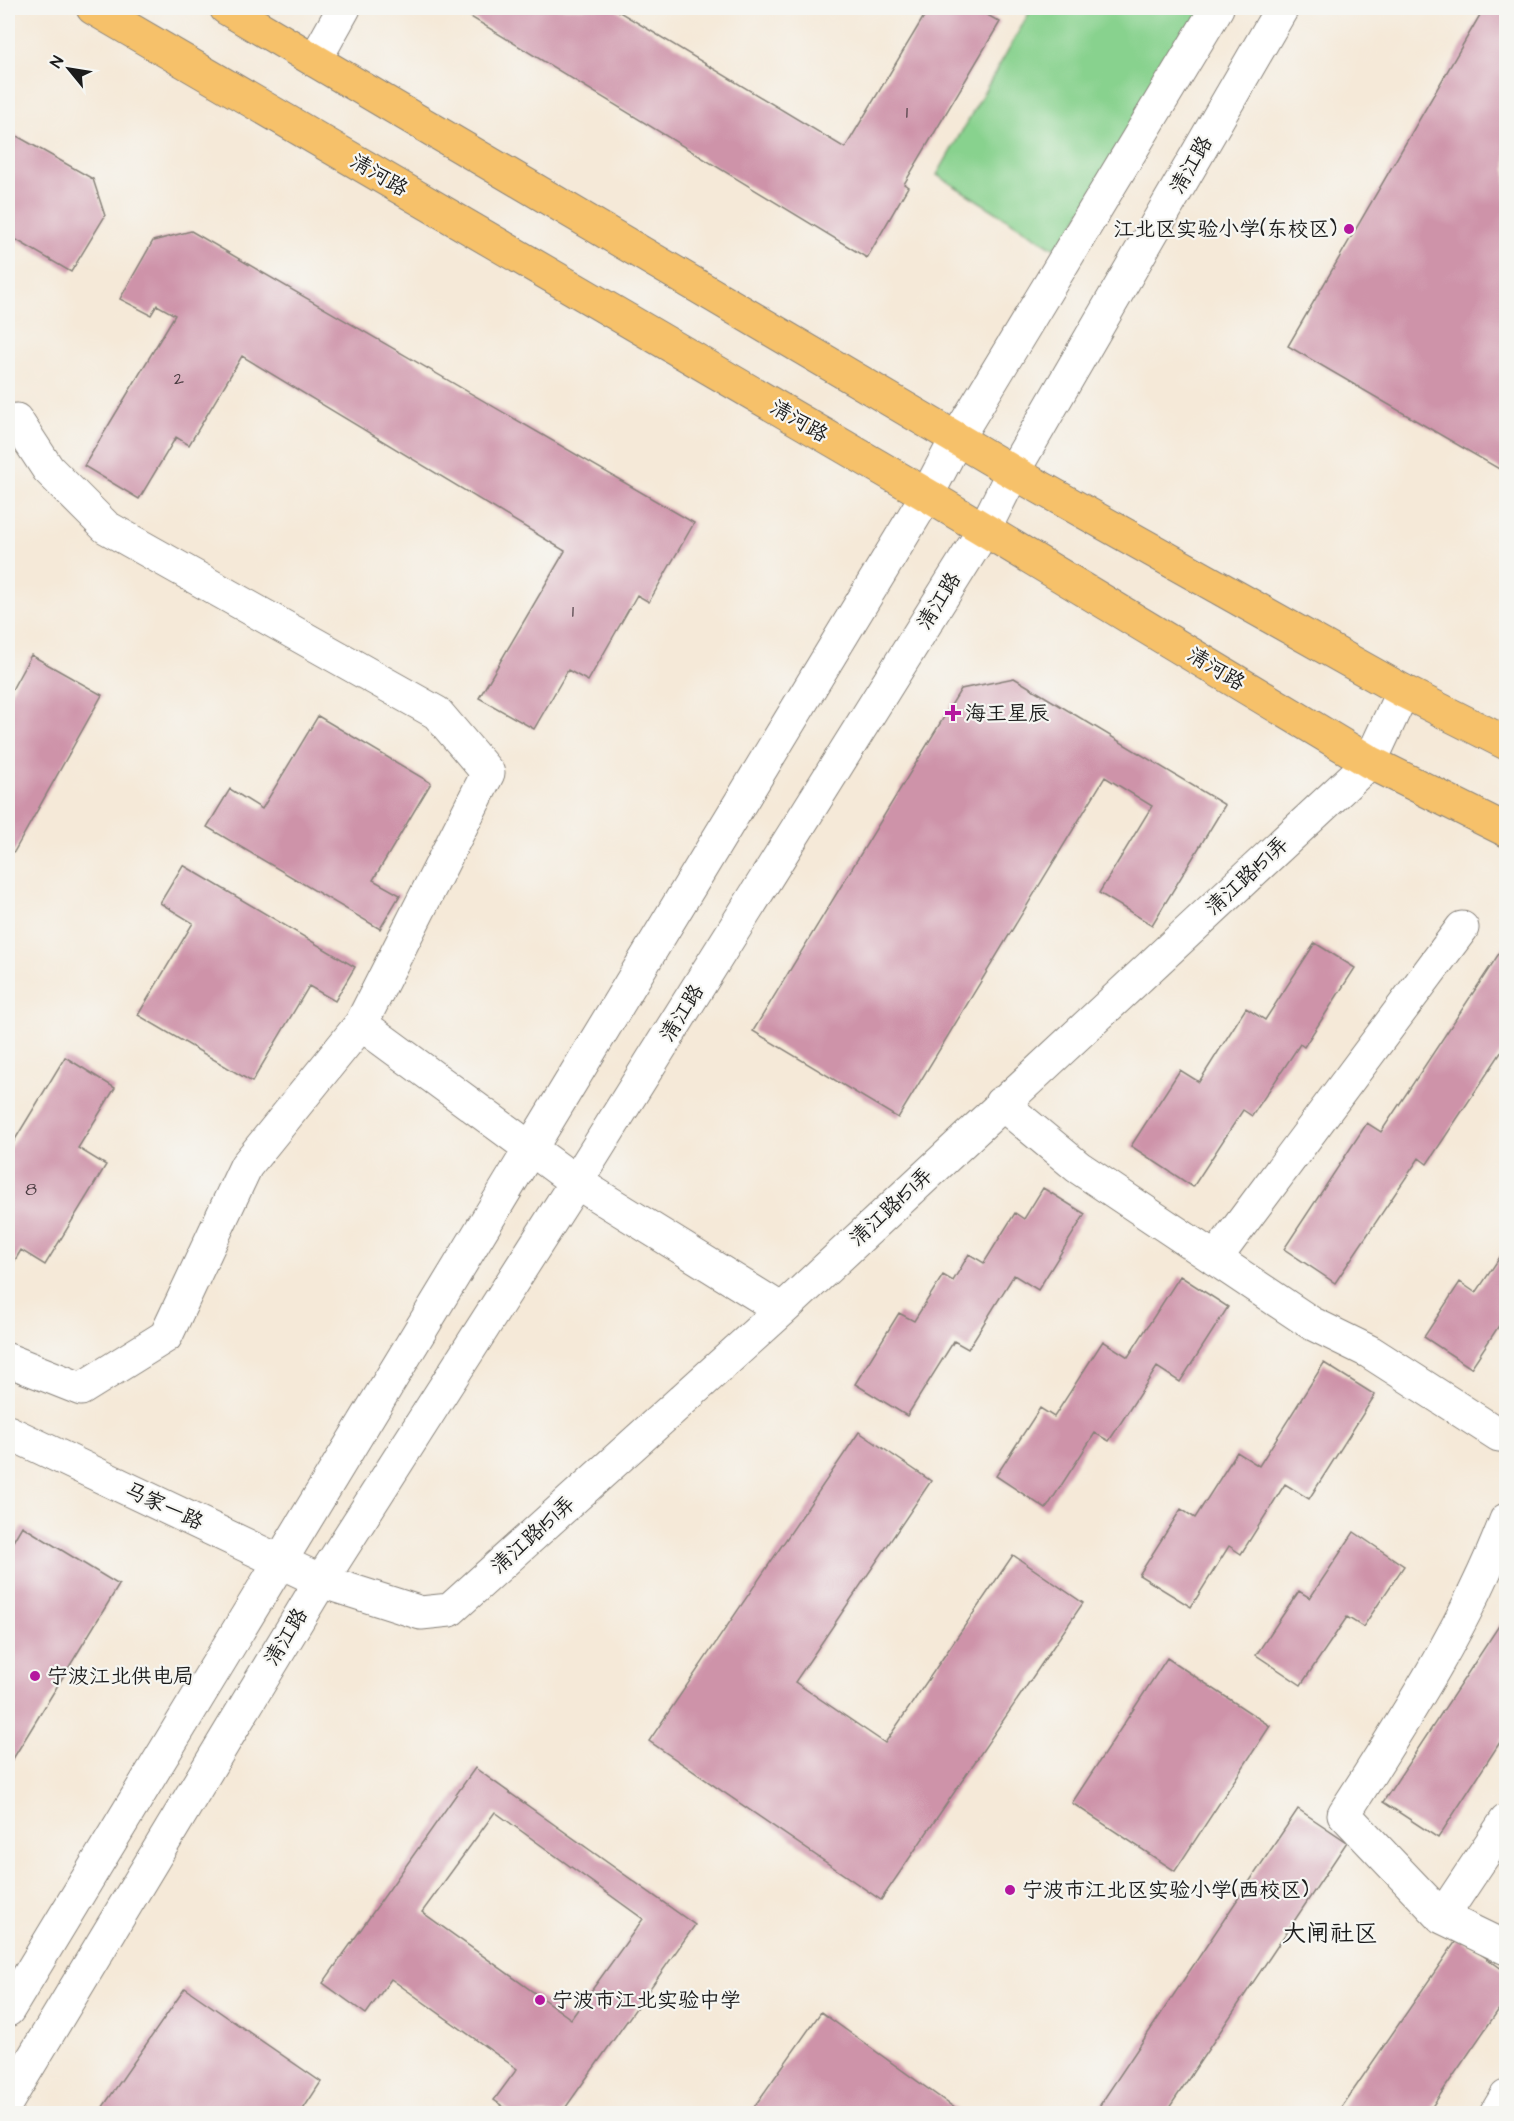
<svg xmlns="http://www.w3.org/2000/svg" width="1514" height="2121" viewBox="0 0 1514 2121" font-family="'Architects Daughter','LXGW WenKai TC',sans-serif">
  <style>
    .green { fill: #88d28e; stroke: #527755; stroke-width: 1.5 }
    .building { fill: #ce93a9; fill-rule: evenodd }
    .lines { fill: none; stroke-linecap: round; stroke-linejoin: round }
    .minor-casing { stroke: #88827a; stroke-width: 35 }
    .major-casing { stroke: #88827a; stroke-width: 35 }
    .minor { stroke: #fff; stroke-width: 33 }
    .major { stroke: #f6c16b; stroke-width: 33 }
    .poi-dot { fill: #b5179e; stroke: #f6f6f2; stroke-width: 2 }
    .labels { text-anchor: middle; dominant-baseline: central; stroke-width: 4.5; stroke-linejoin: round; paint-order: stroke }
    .number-label { font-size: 18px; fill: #483a3f }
    .street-label { font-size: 21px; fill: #1c1c1c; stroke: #f6f6f2 }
    .poi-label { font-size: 21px; fill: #1c1c1c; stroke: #f6f6f2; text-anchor: start }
    .quarter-label { font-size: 24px; fill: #1c1c1c; stroke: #f6f6f2 }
  </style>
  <rect width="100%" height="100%" fill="#f6f6f2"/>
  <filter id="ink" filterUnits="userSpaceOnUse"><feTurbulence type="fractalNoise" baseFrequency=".0167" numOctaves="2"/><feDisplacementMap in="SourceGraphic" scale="12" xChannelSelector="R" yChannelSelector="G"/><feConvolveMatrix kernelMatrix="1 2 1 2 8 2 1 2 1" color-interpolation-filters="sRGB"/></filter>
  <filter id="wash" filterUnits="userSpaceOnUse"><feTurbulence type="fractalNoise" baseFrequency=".008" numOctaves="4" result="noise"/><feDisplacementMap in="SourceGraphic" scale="24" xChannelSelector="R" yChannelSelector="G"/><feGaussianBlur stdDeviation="1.35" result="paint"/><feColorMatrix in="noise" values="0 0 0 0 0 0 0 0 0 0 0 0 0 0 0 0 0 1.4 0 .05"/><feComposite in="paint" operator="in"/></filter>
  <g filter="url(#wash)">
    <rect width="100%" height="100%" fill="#f5e9d8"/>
    <path class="green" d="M 1032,8 L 1203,8 L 1058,251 L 937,175 Z"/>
    <g id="blocks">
      <path class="building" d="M 456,8 L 613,8 L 845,148 L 929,8 L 975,8 L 1000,22 L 904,184 L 908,187 L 867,258 Z
        M 1484,8 L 1506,8 L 1506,473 L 1288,346 Z
        M 8,131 L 93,179 L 105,216 L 71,272 L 8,235 Z
        M 191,231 L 694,523 L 649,602 L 637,595 L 588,681 L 568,670 L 534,729 L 479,698 L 565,551 L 242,356 L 189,445 L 176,437 L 139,499 L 84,466 L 175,315 L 157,305 L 151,315 L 120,299 L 153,241 Z
        M 31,655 L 102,695 L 14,852 L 8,849 L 8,697 Z
        M 1014,678 L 1225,805 L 1152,925 L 1099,893 L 1152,806 L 1105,777 L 898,1118 L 753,1031 L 961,689 Z
        M 318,716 L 431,783 L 373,880 L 400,895 L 380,929 L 207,827 L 230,789 L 262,809 Z
        M 183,865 L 355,967 L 335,1001 L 309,986 L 252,1082 L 138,1015 L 193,923 L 160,903 Z
        M 1315,943 L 1355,968 L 1304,1047 L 1300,1044 L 1252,1116 L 1243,1110 L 1193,1187 L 1131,1146 L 1180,1070 L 1199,1082 L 1246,1008 L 1265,1020 Z
        M 1506,943 L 1506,1045 L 1427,1164 L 1419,1158 L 1335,1283 L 1284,1249 L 1367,1123 L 1381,1132 Z
        M 65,1057 L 115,1088 L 78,1148 L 106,1165 L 45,1265 L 21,1250 L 8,1272 L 8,1151 Z
        M 1043,1188 L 1085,1214 L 1038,1290 L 1014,1275 L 968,1349 L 954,1341 L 907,1416 L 855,1384 L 899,1313 L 914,1321 L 943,1275 L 953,1281 L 969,1254 L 984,1263 L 1015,1213 L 1024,1219 Z
        M 1506,1248 L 1506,1315 L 1471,1368 L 1424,1337 L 1460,1282 L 1476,1293 Z
        M 1180,1276 L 1228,1307 L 1180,1382 L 1157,1367 L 1109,1441 L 1095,1433 L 1046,1509 L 996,1476 L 1040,1408 L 1054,1417 L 1103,1341 L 1128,1357 Z
        M 1324,1363 L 1375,1395 L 1309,1499 L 1285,1484 L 1241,1554 L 1229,1546 L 1191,1607 L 1139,1575 L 1181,1509 L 1195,1518 L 1237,1452 L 1259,1466 Z
        M 859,1432 L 931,1481 L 795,1682 L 885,1743 L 1013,1555 L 1083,1603 L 881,1900 L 649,1741 Z
        M 22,1526 L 119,1585 L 8,1767 L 8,1550 Z
        M 1354,1532 L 1404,1566 L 1363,1627 L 1347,1617 L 1301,1685 L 1256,1655 L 1299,1591 L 1310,1598 Z
        M 1506,1615 L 1506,1733 L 1438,1838 L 1383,1802 Z
        M 1167,1658 L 1270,1726 L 1175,1871 L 1072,1803 Z
        M 475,1768 L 695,1925 L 561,2114 L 514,2114 L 494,2100 L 517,2069 L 391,1979 L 366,2014 L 323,1983 ZM 495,1812 L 643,1919 L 571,2019 L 422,1912 Z
        M 1298,1809 L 1347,1842 L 1165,2114 L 1101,2114 L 1096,2111 Z
        M 1458,1938 L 1506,1972 L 1506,1999 L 1427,2114 L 1337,2114 Z
        M 185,1988 L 321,2082 L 300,2114 L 98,2114 Z
        M 821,2012 L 963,2114 L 749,2114 Z"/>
    </g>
  </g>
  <g filter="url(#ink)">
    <use href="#blocks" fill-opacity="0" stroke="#88827a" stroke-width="1.5"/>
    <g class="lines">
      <g class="minor-casing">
        <path id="minor" d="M 315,60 L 344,8
          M 8,421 L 16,420 L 48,469 L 106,527 L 437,713 L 488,773 L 361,1024 L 246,1166 L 166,1336 L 81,1389 L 8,1360
          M 361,1024 L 576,1182 L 782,1310
          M 1001,1103 L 1078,1167 L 1311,1323 L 1370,1352 L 1499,1435 L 1506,1436
          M 1215,1259 L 1462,928
          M 8,1432 L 321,1581 L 421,1613 L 450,1610 L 782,1310 L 1370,762 L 1403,691
          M 1506,1821 L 1442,1917 L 1506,1948
          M 1442,1917 L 1344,1814 C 1403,1722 1468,1622 1506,1520
          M 8,2010 L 927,495 L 957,438 L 1217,8
          M 8,2100 L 321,1581 L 576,1182 L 984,530 L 1013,472 L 1282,8
          M 1496,2114 L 1506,2097"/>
      </g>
      <g class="major-casing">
        <path id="major" d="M 93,8 L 927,495 L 1370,762 L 1506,830
          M 226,8 L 1013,472 L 1403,691 L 1506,743"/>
      </g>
      <use href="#minor" class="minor"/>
      <use href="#major" class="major"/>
    </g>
  </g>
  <g class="poi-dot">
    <circle cx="1349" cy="229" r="6"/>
    <path d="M950 704h6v6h6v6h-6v6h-6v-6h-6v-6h6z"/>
    <circle cx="35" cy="1676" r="6"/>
    <circle cx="1010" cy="1890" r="6"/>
    <circle cx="540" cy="2000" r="6"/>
  </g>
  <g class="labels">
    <g class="number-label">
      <text x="907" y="112">1</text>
      <text x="179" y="378">2</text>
      <text x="573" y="611">1</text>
      <text x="31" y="1189">8</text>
    </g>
    <g class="street-label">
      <text transform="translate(1191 165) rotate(-60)">清江路</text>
      <text transform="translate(379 175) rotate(30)">清河路</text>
      <text transform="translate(799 421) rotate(30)">清河路</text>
      <text transform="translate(939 601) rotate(-58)">清江路</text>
      <text transform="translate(1216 669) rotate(31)">清河路</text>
      <text transform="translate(1247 876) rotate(-43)">清江路151弄</text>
      <text transform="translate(682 1013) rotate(-58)">清江路</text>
      <text transform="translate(891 1207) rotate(-43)">清江路151弄</text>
      <text transform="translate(164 1506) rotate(25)">马家一路</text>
      <text transform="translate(533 1535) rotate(-42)">清江路151弄</text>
      <text transform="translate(286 1637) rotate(-59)">清江路</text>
    </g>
    <g class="poi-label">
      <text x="1337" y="229" text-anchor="end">江北区实验小学(东校区)</text>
      <text x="965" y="713">海王星辰</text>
      <text x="47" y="1676">宁波江北供电局</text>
      <text x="1022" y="1890">宁波市江北区实验小学(西校区)</text>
      <text x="552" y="2000">宁波市江北实验中学</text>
    </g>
    <g class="quarter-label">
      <text x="1330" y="1934">大闸社区</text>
    </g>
  </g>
  <rect width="1514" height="2121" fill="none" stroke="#f6f6f2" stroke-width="30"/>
  <g transform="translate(69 69) rotate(300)" stroke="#f6f6f2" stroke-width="4.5" paint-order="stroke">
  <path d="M0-4.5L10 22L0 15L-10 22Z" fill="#1c1c1c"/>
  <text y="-9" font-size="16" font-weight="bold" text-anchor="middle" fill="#1c1c1c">N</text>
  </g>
</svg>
